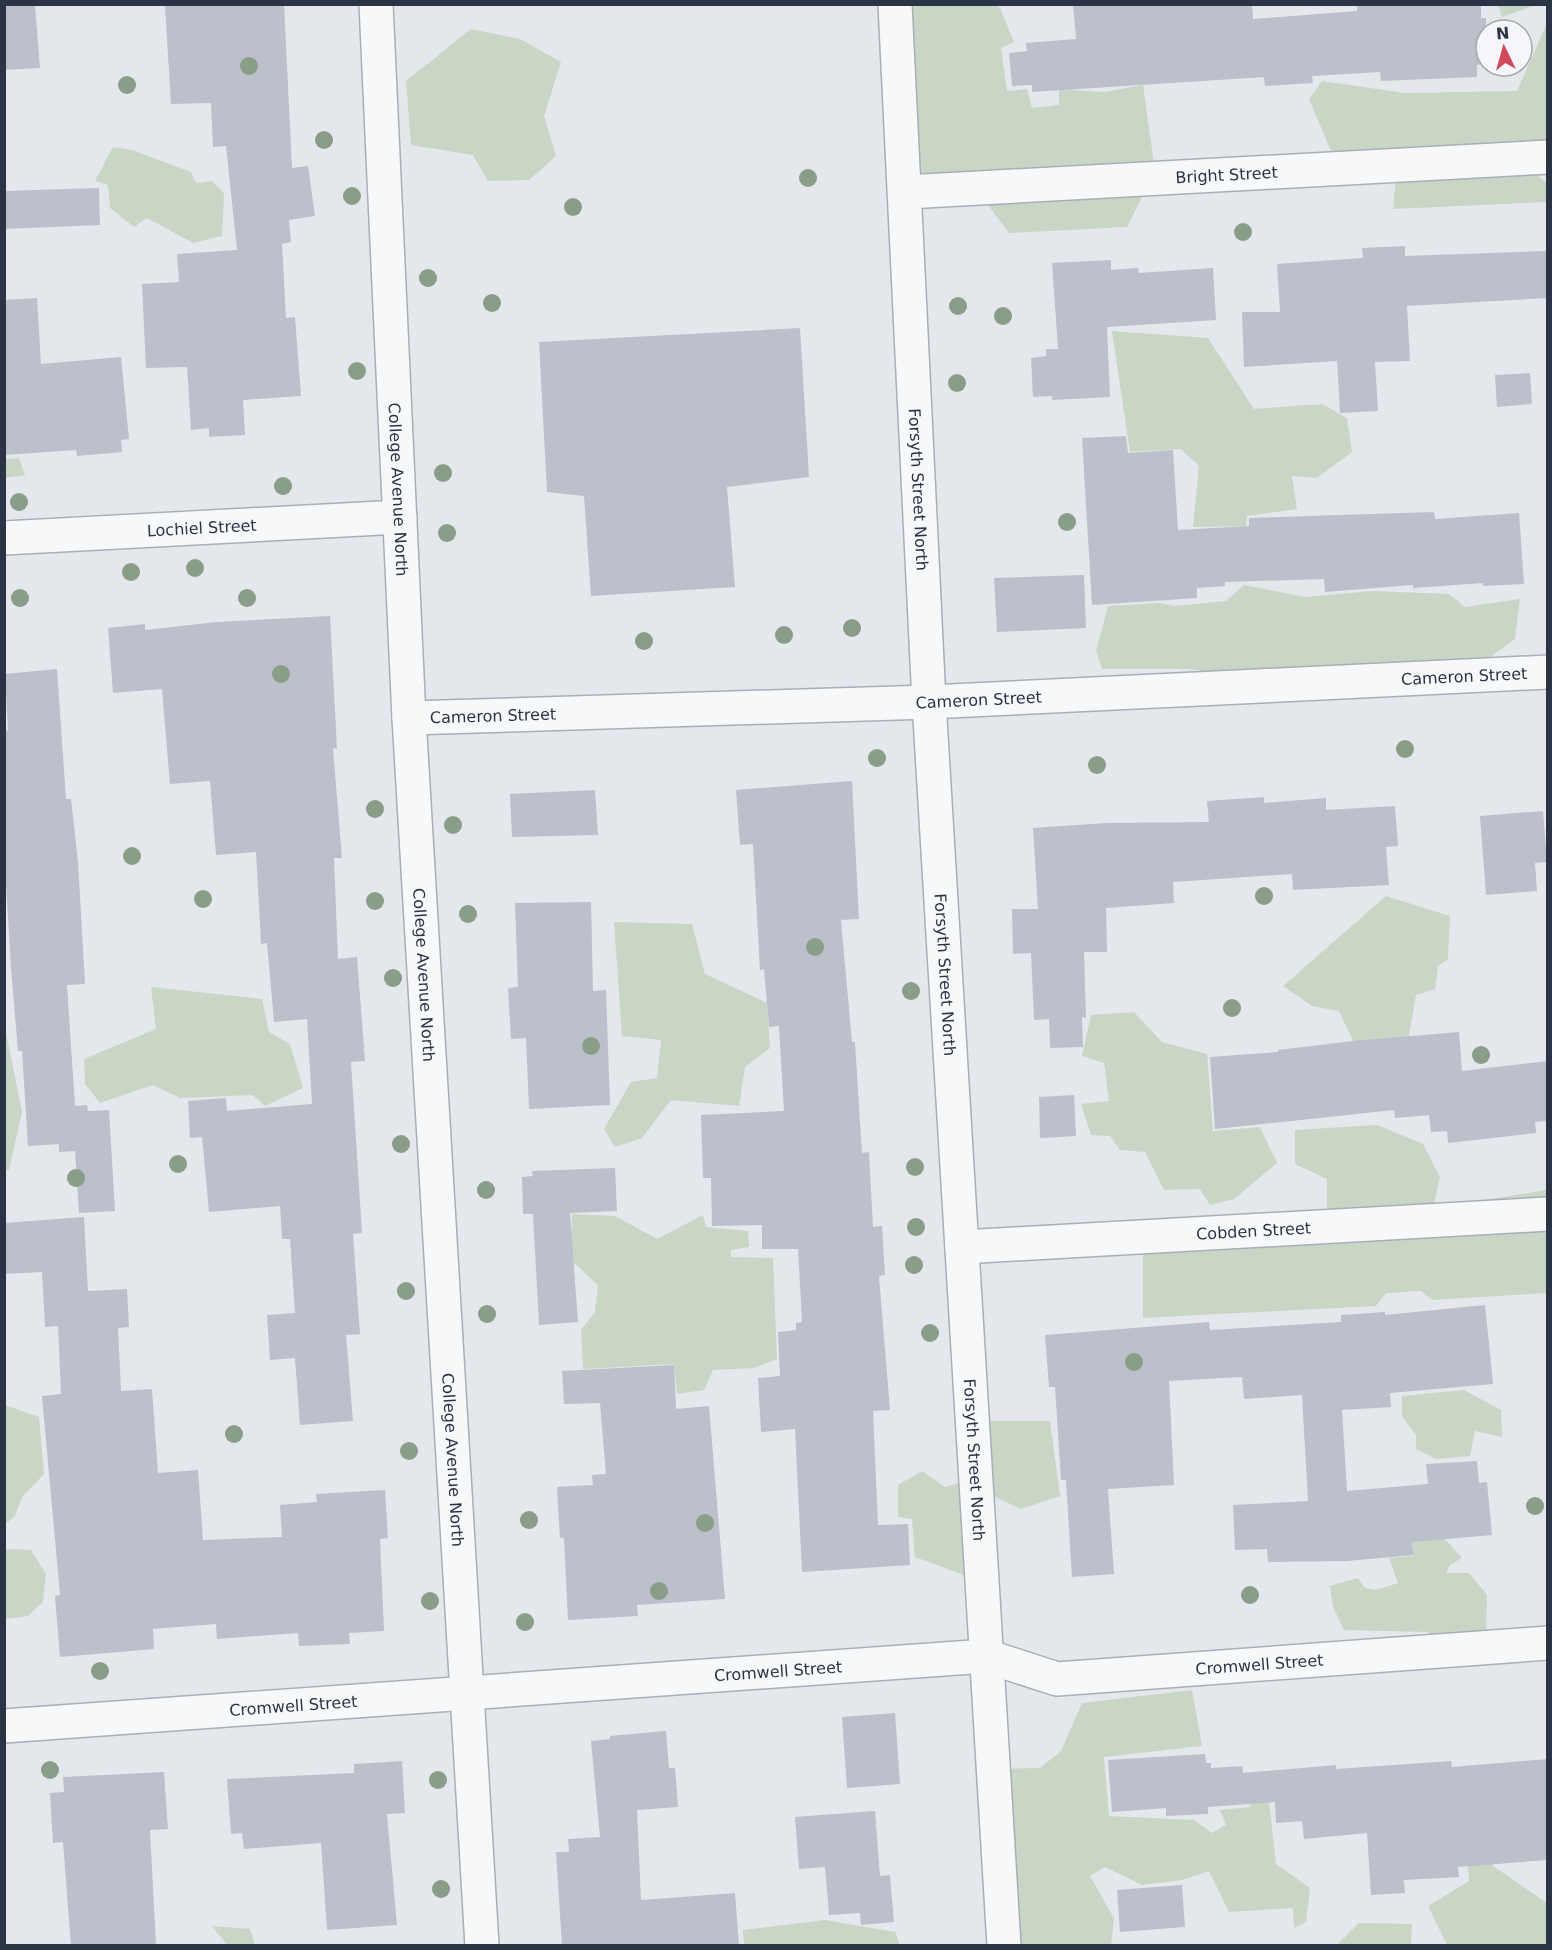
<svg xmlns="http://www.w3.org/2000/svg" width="1552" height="1950" viewBox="0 0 1552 1950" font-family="'DejaVu Sans',sans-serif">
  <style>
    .green { fill: #c9d6c5 }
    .building { fill: #bbc0ca }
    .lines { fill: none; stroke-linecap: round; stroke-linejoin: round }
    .minor-casing { stroke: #a9aeb7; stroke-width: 36 }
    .minor { stroke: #f7f8fa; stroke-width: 33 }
    .tree { fill: #899d89 }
    .labels { text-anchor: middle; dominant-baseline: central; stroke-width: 5; stroke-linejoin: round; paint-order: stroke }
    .street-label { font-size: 16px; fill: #2b3445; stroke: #f4f6f9 }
  </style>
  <rect width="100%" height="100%" fill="#e4e7ec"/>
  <path class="green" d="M 995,4 L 1000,8 L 1014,42 L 1001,48 L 1007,91 L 1027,89 L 1032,108 L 1059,105 L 1059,89 L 1105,92 L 1143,85 L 1155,171 L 1127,227 L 1009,233 L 988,205 L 924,180 L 889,137 L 878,5 Z
    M 1498,5 L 1498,4 L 1536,5 L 1502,17 Z
    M 1547,23 L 1547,173 L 1539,177 L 1547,183 L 1547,202 L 1393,209 L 1398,158 L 1331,151 L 1309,99 L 1322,81 L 1405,93 L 1517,91 Z
    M 471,29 L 520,39 L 561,62 L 544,116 L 556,156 L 529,180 L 488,181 L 473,155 L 411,145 L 406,81 Z
    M 113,147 L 132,150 L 191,172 L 196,183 L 212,181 L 224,193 L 222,236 L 193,243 L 147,218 L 134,227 L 110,208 L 108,185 L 95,181 Z
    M 1112,331 L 1208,338 L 1254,409 L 1322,404 L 1347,418 L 1352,452 L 1317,478 L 1292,476 L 1297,509 L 1247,516 L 1246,526 L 1193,527 L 1199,466 L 1181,449 L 1130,452 Z
    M 19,458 L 25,475 L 5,478 L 5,459 Z
    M 1244,585 L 1305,597 L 1372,591 L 1449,594 L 1465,607 L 1520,599 L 1515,639 L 1475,668 L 1227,675 L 1191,669 L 1102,669 L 1096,651 L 1108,606 L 1160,603 L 1173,606 L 1226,601 Z
    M 1386,896 L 1450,916 L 1448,959 L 1438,966 L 1435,989 L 1416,995 L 1409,1035 L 1413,1082 L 1358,1064 L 1353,1041 L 1339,1011 L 1312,1006 L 1283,986 Z
    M 614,922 L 692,924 L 705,974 L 767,1003 L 770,1048 L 745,1067 L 739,1106 L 671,1100 L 642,1138 L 615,1147 L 604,1129 L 631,1082 L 657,1078 L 661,1040 L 622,1036 Z
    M 151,987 L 262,999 L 269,1032 L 290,1044 L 303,1088 L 265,1106 L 253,1095 L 180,1098 L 153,1085 L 100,1103 L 85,1084 L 84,1059 L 156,1029 Z
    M 1134,1012 L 1162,1042 L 1207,1054 L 1213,1131 L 1260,1127 L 1277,1163 L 1234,1199 L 1210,1205 L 1200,1189 L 1164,1190 L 1145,1152 L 1120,1150 L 1110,1136 L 1091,1135 L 1081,1104 L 1109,1101 L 1104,1063 L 1082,1056 L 1091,1015 Z
    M 4,1023 L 22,1112 L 9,1170 L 4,1169 Z
    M 1377,1125 L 1423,1144 L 1440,1177 L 1433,1208 L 1547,1190 L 1547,1293 L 1432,1300 L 1421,1291 L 1386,1293 L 1376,1306 L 1143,1318 L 1143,1252 L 1327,1211 L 1327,1179 L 1295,1164 L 1295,1130 Z
    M 572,1214 L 615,1216 L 657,1239 L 703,1215 L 706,1227 L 748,1231 L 749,1247 L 731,1250 L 731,1257 L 773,1258 L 777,1359 L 754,1368 L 713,1370 L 704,1390 L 677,1394 L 674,1364 L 583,1369 L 581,1330 L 595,1312 L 598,1285 L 571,1260 Z
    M 1464,1390 L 1501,1410 L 1502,1437 L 1475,1431 L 1470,1456 L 1436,1459 L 1416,1449 L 1416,1435 L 1402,1416 L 1402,1396 Z
    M 5,1405 L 39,1417 L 44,1474 L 23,1496 L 14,1517 L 5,1524 Z
    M 982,1421 L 1050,1421 L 1060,1496 L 1021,1509 L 993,1496 L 983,1498 L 975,1579 L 915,1557 L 912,1519 L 898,1517 L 898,1485 L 922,1471 L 945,1487 L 962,1482 Z
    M 1411,1521 L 1445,1539 L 1462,1558 L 1450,1565 L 1446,1573 L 1469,1573 L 1487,1595 L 1486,1637 L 1433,1644 L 1429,1632 L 1344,1630 L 1333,1607 L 1330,1586 L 1358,1578 L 1365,1588 L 1376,1590 L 1398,1583 L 1389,1558 L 1414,1556 Z
    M 5,1549 L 31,1550 L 46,1574 L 43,1602 L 28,1616 L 5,1619 Z
    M 1192,1690 L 1202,1746 L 1104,1757 L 1109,1816 L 1194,1820 L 1212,1833 L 1226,1825 L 1220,1810 L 1250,1807 L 1252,1789 L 1269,1801 L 1276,1864 L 1310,1888 L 1306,1922 L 1294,1928 L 1293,1908 L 1229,1912 L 1209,1871 L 1182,1880 L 1142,1885 L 1105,1867 L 1090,1876 L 1114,1918 L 1111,1945 L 1008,1945 L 998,1769 L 1040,1768 L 1061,1751 L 1082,1703 Z
    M 1463,1803 L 1478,1804 L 1493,1866 L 1547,1903 L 1547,1945 L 1447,1945 L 1428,1906 L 1469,1881 Z
    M 825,1920 L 895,1932 L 900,1945 L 744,1945 L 743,1930 Z
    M 1359,1923 L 1412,1924 L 1411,1945 L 1337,1945 Z
    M 212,1926 L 250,1929 L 255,1945 L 227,1945 Z"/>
  <path class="building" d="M 4,4 L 35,4 L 40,68 L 4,70 Z
    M 284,4 L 292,168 L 308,166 L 315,216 L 289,220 L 291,242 L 282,244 L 286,318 L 295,317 L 301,396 L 243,400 L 245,435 L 209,437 L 209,428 L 191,430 L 187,367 L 146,368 L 142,284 L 179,282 L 177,254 L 237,250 L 226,146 L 213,147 L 211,103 L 171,104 L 165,6 Z
    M 1073,4 L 1252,4 L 1253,19 L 1357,11 L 1357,4 L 1481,4 L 1481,18 L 1486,18 L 1486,64 L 1477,65 L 1477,77 L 1381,81 L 1380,72 L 1312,76 L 1313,83 L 1265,86 L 1264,77 L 1032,92 L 1032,85 L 1012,86 L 1009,53 L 1027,51 L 1026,43 L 1076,39 Z
    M 99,188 L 100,225 L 4,229 L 4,191 Z
    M 1405,246 L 1405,256 L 1548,251 L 1548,298 L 1407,306 L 1410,361 L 1375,362 L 1378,411 L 1340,413 L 1337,361 L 1244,367 L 1242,312 L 1280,312 L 1277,264 L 1363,258 L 1362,248 Z
    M 1111,260 L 1111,270 L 1138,268 L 1139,273 L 1213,268 L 1216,320 L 1107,327 L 1110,397 L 1052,400 L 1052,396 L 1033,397 L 1031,358 L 1046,356 L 1046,349 L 1058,349 L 1052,263 Z
    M 37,298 L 41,364 L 121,357 L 129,439 L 121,440 L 122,452 L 77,456 L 76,450 L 4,455 L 4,300 Z
    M 800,328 L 809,477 L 727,487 L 735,587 L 591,596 L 584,496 L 547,492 L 539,342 Z
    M 1530,373 L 1532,404 L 1497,407 L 1495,375 Z
    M 1126,436 L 1128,453 L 1173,450 L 1178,530 L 1249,526 L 1249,518 L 1434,512 L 1435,519 L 1519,513 L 1524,584 L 1483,586 L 1483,583 L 1413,588 L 1413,585 L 1325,592 L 1324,579 L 1225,582 L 1225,586 L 1197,588 L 1197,598 L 1092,605 L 1082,438 Z
    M 1084,575 L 1086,628 L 997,632 L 994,578 Z
    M 330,616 L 337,749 L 333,748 L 342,858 L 334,858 L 338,959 L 357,957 L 365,1061 L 351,1062 L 362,1233 L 353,1234 L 360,1334 L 346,1335 L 353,1421 L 300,1425 L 295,1358 L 270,1360 L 267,1315 L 295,1313 L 290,1239 L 282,1239 L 280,1206 L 209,1212 L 202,1137 L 190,1138 L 188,1101 L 226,1098 L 227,1111 L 312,1104 L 307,1019 L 274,1022 L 267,943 L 261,944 L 256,852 L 216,855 L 210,781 L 170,784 L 162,689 L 113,693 L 108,628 L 145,624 L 145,630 L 217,622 Z
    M 57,669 L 66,799 L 71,799 L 78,862 L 85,984 L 67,985 L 75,1106 L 87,1105 L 88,1111 L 109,1110 L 115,1211 L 79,1213 L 75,1151 L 59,1152 L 59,1144 L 28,1146 L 22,1051 L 18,1051 L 11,968 L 4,851 L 4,731 L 8,730 L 5,674 Z
    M 852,781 L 859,919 L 841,920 L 852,1042 L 855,1042 L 862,1153 L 869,1152 L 873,1227 L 882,1226 L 885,1275 L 879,1276 L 890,1410 L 873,1411 L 878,1525 L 908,1524 L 910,1565 L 802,1572 L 795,1429 L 761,1432 L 758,1378 L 780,1376 L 778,1332 L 796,1330 L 796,1323 L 802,1322 L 798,1249 L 762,1249 L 762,1225 L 712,1226 L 711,1178 L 703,1178 L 701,1115 L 784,1111 L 779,1026 L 769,1027 L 764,969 L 760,970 L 753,844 L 740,845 L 736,790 Z
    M 595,790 L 598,835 L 512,837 L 510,794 Z
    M 1264,797 L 1264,803 L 1326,798 L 1326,810 L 1395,806 L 1398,846 L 1386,847 L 1389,885 L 1293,890 L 1292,874 L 1173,882 L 1174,903 L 1106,908 L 1107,952 L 1084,952 L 1086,1018 L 1082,1017 L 1083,1047 L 1050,1048 L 1049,1019 L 1034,1020 L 1031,953 L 1013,954 L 1012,909 L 1038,909 L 1033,828 L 1106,823 L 1209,822 L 1207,801 Z
    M 1543,811 L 1547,862 L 1535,863 L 1537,891 L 1486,895 L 1480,816 Z
    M 591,902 L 593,991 L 606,990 L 610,1105 L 529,1109 L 526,1038 L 511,1039 L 508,988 L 518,987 L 515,903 Z
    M 1459,1032 L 1462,1071 L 1548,1061 L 1548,1121 L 1535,1122 L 1536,1133 L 1448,1143 L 1447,1131 L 1431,1132 L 1429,1115 L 1395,1118 L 1394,1110 L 1215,1129 L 1210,1057 L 1278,1052 L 1278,1050 L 1353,1041 Z
    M 1074,1095 L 1076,1136 L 1040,1138 L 1039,1097 Z
    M 615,1168 L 617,1211 L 570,1213 L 578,1322 L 539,1325 L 533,1214 L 523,1214 L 522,1177 L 533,1176 L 532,1171 Z
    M 84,1217 L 88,1291 L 127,1289 L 129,1327 L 118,1328 L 121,1391 L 152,1389 L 158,1473 L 198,1470 L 203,1540 L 282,1537 L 280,1505 L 317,1502 L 316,1494 L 385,1490 L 388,1538 L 380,1539 L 384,1631 L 349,1633 L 350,1644 L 299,1646 L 298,1633 L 217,1639 L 216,1624 L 153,1629 L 154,1649 L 60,1657 L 55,1596 L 60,1595 L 42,1396 L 61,1394 L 58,1326 L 45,1327 L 42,1272 L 4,1274 L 4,1223 Z
    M 1485,1305 L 1493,1384 L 1390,1393 L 1391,1407 L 1342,1410 L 1347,1491 L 1428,1484 L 1426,1464 L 1477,1461 L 1479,1483 L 1487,1482 L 1492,1535 L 1412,1542 L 1414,1555 L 1347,1561 L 1268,1562 L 1267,1549 L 1235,1550 L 1233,1505 L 1308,1501 L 1302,1395 L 1244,1399 L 1242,1377 L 1169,1381 L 1174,1485 L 1108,1489 L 1114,1574 L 1072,1577 L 1066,1480 L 1061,1480 L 1055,1387 L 1049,1387 L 1045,1335 L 1209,1322 L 1210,1330 L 1341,1322 L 1341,1315 L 1385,1312 L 1385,1315 Z
    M 674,1365 L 676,1409 L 709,1406 L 725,1599 L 637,1605 L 638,1616 L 568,1620 L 564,1538 L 560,1538 L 557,1487 L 593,1485 L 592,1475 L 606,1474 L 600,1403 L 564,1404 L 562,1371 Z
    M 895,1713 L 900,1784 L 847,1788 L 842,1717 Z
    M 666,1731 L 669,1768 L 675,1768 L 678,1807 L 637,1810 L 641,1900 L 735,1893 L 739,1946 L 562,1946 L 556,1852 L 569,1852 L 568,1839 L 600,1837 L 591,1741 L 610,1739 L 610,1736 Z
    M 1205,1754 L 1206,1763 L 1211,1763 L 1211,1768 L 1242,1766 L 1243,1773 L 1336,1765 L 1336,1769 L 1451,1761 L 1452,1767 L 1548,1759 L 1548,1860 L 1458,1867 L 1459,1877 L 1404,1880 L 1405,1893 L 1371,1895 L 1367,1833 L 1304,1839 L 1302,1821 L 1276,1823 L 1275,1802 L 1208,1807 L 1208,1814 L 1166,1816 L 1166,1808 L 1112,1812 L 1108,1760 Z
    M 402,1761 L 405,1813 L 387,1814 L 397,1925 L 327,1930 L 321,1843 L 244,1849 L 242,1833 L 231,1834 L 227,1779 L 354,1773 L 354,1764 Z
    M 164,1772 L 168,1829 L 150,1830 L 156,1946 L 71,1946 L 63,1842 L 53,1843 L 50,1793 L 64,1792 L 63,1777 Z
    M 875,1811 L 880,1876 L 890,1875 L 894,1922 L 861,1925 L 860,1913 L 829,1915 L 825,1867 L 799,1869 L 795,1817 Z
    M 1182,1885 L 1185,1927 L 1120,1932 L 1117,1890 Z"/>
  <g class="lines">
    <g class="minor-casing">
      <g id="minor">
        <path id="s1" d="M 376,4 L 409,718 L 482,1946"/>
        <path id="s2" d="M 895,4 L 929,702 L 1004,1946"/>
        <path id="s3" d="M 906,192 L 1548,157"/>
        <path id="s4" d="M 4,538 L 400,517"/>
        <path id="s5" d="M 409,718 L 929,702 L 1548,672"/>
        <path id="s6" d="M 962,1247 L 1548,1214"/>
        <path id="s7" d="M 4,1726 L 986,1656 L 1057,1679 L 1548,1643"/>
      </g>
    </g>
    <use href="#minor" class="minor"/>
  </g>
  <g class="tree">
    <circle cx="249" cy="66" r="9"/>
    <circle cx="127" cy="85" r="9"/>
    <circle cx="324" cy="140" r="9"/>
    <circle cx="808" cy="178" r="9"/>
    <circle cx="352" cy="196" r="9"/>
    <circle cx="573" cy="207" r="9"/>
    <circle cx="1243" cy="232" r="9"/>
    <circle cx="428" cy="278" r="9"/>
    <circle cx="492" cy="303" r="9"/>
    <circle cx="958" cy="306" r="9"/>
    <circle cx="1003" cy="316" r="9"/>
    <circle cx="357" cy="371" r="9"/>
    <circle cx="957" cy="383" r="9"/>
    <circle cx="443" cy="473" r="9"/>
    <circle cx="283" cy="486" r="9"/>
    <circle cx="19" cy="502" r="9"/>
    <circle cx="1067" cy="522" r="9"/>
    <circle cx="447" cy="533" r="9"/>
    <circle cx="195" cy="568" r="9"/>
    <circle cx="131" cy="572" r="9"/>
    <circle cx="20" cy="598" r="9"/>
    <circle cx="247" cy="598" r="9"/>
    <circle cx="852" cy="628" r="9"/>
    <circle cx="784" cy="635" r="9"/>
    <circle cx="644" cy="641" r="9"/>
    <circle cx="281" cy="674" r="9"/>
    <circle cx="1405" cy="749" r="9"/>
    <circle cx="877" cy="758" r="9"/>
    <circle cx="1097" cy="765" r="9"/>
    <circle cx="375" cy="809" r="9"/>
    <circle cx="453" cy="825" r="9"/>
    <circle cx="132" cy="856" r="9"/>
    <circle cx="1264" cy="896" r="9"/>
    <circle cx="203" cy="899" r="9"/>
    <circle cx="375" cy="901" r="9"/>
    <circle cx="468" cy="914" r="9"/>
    <circle cx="815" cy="947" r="9"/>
    <circle cx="393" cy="978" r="9"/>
    <circle cx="911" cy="991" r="9"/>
    <circle cx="1232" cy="1008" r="9"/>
    <circle cx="591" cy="1046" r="9"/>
    <circle cx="1481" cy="1055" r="9"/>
    <circle cx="401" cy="1144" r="9"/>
    <circle cx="178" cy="1164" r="9"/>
    <circle cx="915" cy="1167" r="9"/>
    <circle cx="76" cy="1178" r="9"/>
    <circle cx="486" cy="1190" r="9"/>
    <circle cx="916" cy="1227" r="9"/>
    <circle cx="914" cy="1265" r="9"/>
    <circle cx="406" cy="1291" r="9"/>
    <circle cx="487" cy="1314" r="9"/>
    <circle cx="930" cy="1333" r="9"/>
    <circle cx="1134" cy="1362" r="9"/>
    <circle cx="234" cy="1434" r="9"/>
    <circle cx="409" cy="1451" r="9"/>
    <circle cx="1535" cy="1506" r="9"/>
    <circle cx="529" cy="1520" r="9"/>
    <circle cx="705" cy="1523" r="9"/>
    <circle cx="659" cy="1591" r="9"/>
    <circle cx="1250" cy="1595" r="9"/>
    <circle cx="430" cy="1601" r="9"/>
    <circle cx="525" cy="1622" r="9"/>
    <circle cx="100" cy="1671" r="9"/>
    <circle cx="50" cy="1770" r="9"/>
    <circle cx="438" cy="1780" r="9"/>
    <circle cx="441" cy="1889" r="9"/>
  </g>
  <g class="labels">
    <g class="street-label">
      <text stroke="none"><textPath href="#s3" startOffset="321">Bright Street</textPath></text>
      <text stroke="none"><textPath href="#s1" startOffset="486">College Avenue North</textPath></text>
      <text stroke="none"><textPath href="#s2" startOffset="486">Forsyth Street North</textPath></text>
      <text stroke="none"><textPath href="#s4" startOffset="198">Lochiel Street</textPath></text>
      <text stroke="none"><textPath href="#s5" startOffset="1056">Cameron Street</textPath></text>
      <text stroke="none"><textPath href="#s5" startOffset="570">Cameron Street</textPath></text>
      <text stroke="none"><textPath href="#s5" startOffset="84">Cameron Street</textPath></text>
      <text stroke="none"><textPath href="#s1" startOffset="972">College Avenue North</textPath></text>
      <text stroke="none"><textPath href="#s2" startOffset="972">Forsyth Street North</textPath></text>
      <text stroke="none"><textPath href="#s6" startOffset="292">Cobden Street</textPath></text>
      <text stroke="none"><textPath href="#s1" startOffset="1458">College Avenue North</textPath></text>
      <text stroke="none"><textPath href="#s2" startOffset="1458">Forsyth Street North</textPath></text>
      <text stroke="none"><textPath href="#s7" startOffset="1262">Cromwell Street</textPath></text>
      <text stroke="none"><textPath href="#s7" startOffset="776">Cromwell Street</textPath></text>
      <text stroke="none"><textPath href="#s7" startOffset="290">Cromwell Street</textPath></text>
    </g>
  </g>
  <rect width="1552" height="1950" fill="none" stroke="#2b3445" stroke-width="12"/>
  <g transform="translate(1504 48) rotate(355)"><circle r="28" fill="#f4f6f9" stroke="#a4a8b1" stroke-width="1.5"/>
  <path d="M0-4.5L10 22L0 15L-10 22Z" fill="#d1495b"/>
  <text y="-9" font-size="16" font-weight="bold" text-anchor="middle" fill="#2b3445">N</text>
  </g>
</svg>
